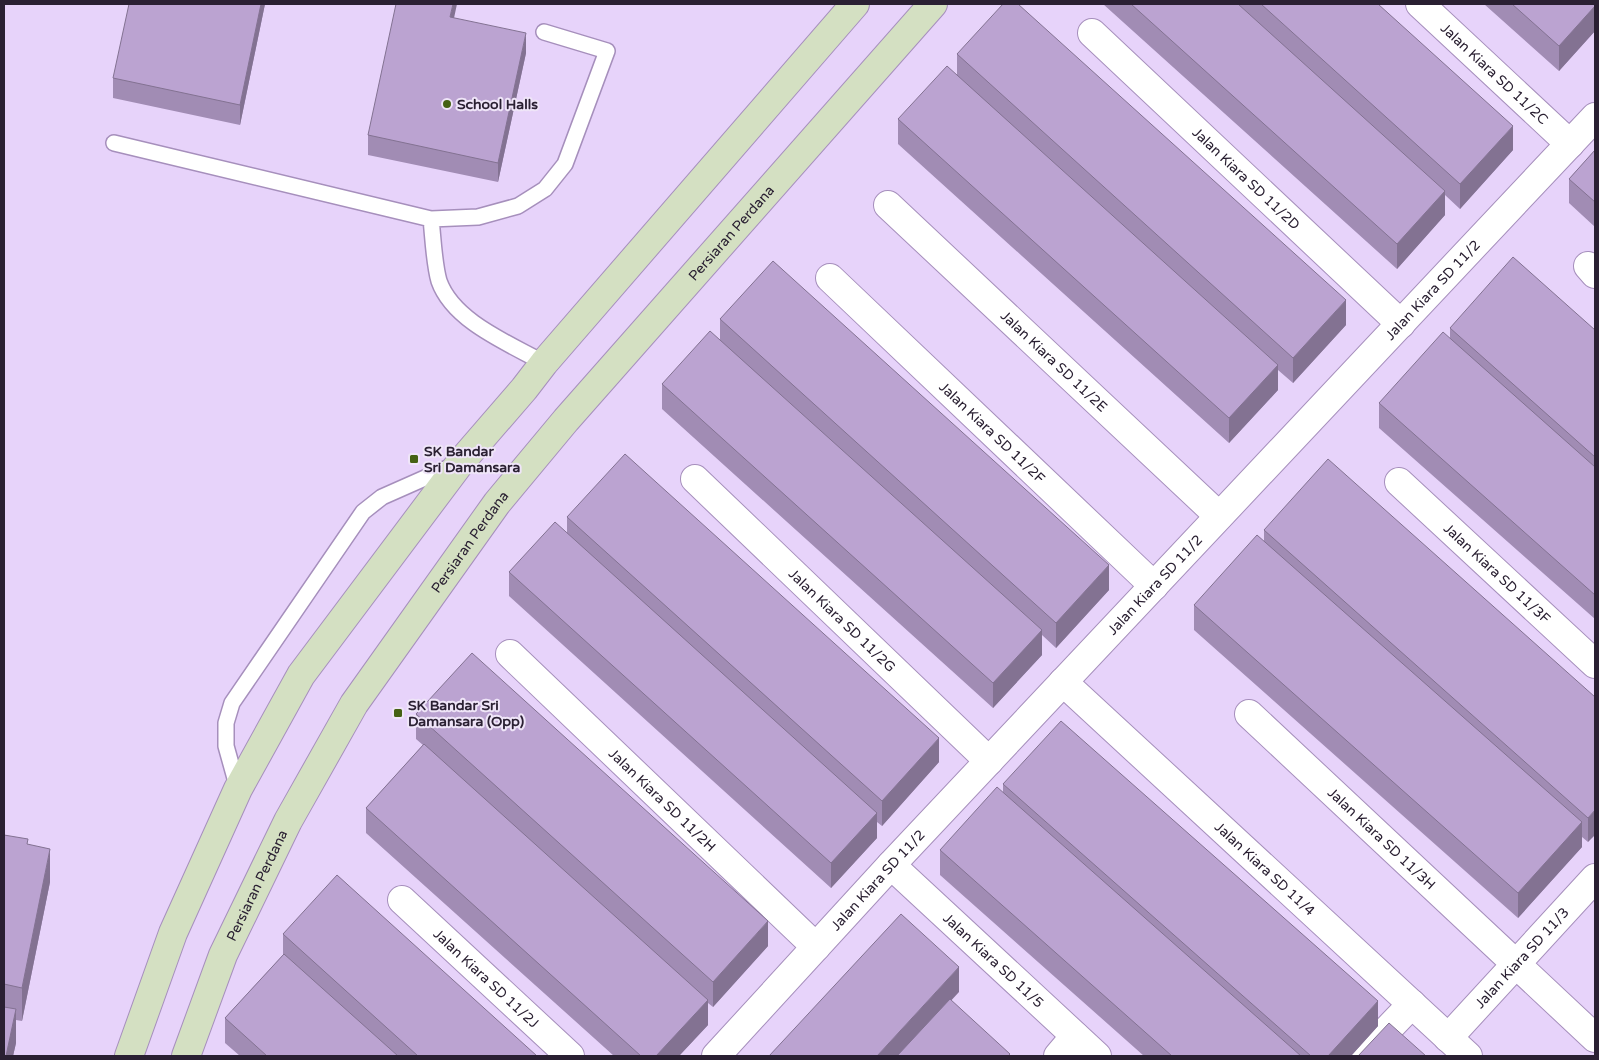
<svg xmlns="http://www.w3.org/2000/svg" width="1599" height="1060" viewBox="0 0 1599 1060" font-family="'Varela Round',sans-serif">
  <style>
    .lines { fill: none; stroke-linecap: round; stroke-linejoin: round }
    .lane-casing { stroke: #a68fbc; stroke-width: 18 }
    .street-casing { stroke: #a68fbc; stroke-width: 30 }
    .secondary-casing { stroke: #a68fbc; stroke-width: 30 }
    .lane { stroke: #fff; stroke-width: 15 }
    .street { stroke: #fff; stroke-width: 28 }
    .secondary { stroke: #d4e0c2; stroke-width: 28 }
    .wall { fill: #a18cb4 }
    .shaded-wall { fill: #837292 }
    .building { fill: #bba3d1; stroke: #837292 }
    .poi-dot { fill: #456113; stroke: #efe5f8; stroke-width: 2 }
    .labels { text-anchor: middle; dominant-baseline: central; stroke-width: 4; stroke-linejoin: round; paint-order: stroke }
    .street-label { font-size: 14px; fill: #2a2032; stroke: #efe5f8 }
    .poi-label { font-size: 14px; font-weight: bold; fill: #2a2032; stroke: #efe5f8; text-anchor: start }
  </style>
  <rect width="100%" height="100%" fill="#e7d3fa"/>
  <g class="lines">
    <g class="lane-casing">
      <path id="lane" d="M 114,143 L 431,219 C 433,237 434,264 439,281 C 453,321 508,343 544,363
        M 431,219 L 478,217 L 518,206 L 545,189 L 565,164 L 607,51 L 544,32
        M 238,789 L 226,746 L 226,723 L 232,703 L 363,512 L 382,497 L 452,466"/>
    </g>
    <g class="street-casing">
      <g id="street">
        <path id="s1" d="M 1420,4 L 1570,144"/>
        <path id="s2" d="M 1092,33 L 1401,324"/>
        <path id="s3" d="M 888,205 L 1219,516"/>
        <path d="M 1588,266 L 1595,274"/>
        <path id="s4" d="M 830,278 L 1154,586"/>
        <path id="s5" d="M 695,479 L 989,761"/>
        <path id="s6" d="M 1399,482 L 1595,664"/>
        <path id="s7" d="M 510,654 L 816,947"/>
        <path id="s8" d="M 1063,682 L 1468,1056"/>
        <path id="s9" d="M 1249,714 L 1595,1038"/>
        <path id="s10" d="M 891,865 L 1097,1056"/>
        <path id="s11" d="M 402,900 L 570,1056"/>
        <path id="s12" d="M 1448,1038 L 1595,878"/>
        <path id="s13" d="M 716,1056 L 891,865 L 1595,117"/>
        <path d="M 1058,1056 L 1075,1036"/>
        <path d="M 1362,1056 L 1412,1004"/>
      </g>
    </g>
    <g class="secondary-casing">
      <g id="secondary">
        <path d="M 129,1056 L 173,933 L 238,789 L 301,675 L 460,463 L 524,389 L 544,363 L 855,4"/>
        <path id="s14" d="M 186,1056 L 223,955 L 288,821 L 354,704 L 497,503 L 566,420 L 933,4"/>
      </g>
    </g>
    <use href="#lane" class="lane"/>
    <use href="#street" class="street"/>
    <use href="#secondary" class="secondary"/>
  </g>
  <path class="wall" d="M 265,4 L 240,125 L 113,98 L 113,78 Z
    M 1103,4 L 1378,4 L 1513,150 L 1460,209 L 1445,195 L 1445,215 L 1397,269 Z
    M 1484,4 L 1595,4 L 1595,31 L 1559,71 Z
    M 454,18 L 526,53 L 498,182 L 368,155 L 368,135 Z
    M 957,54 L 1346,325 L 1293,383 L 1278,370 L 1278,390 L 1229,443 L 898,144 L 898,119 L 957,74 Z
    M 1595,150 L 1595,227 L 1569,203 L 1569,179 Z
    M 720,319 L 1109,590 L 1056,648 L 1042,635 L 1042,655 L 993,708 L 662,409 L 662,384 L 720,339 Z
    M 1450,328 L 1595,330 L 1595,619 L 1379,428 L 1379,403 L 1450,338 Z
    M 567,517 L 939,762 L 882,826 L 877,822 L 877,838 L 831,888 L 509,596 L 509,572 L 567,533 Z
    M 1264,530 L 1595,697 L 1588,842 L 1582,837 L 1582,847 L 1518,918 L 1194,630 L 1194,605 L 1264,541 Z
    M 416,714 L 768,946 L 713,1007 L 708,1003 L 708,1025 L 679,1056 L 614,1056 L 366,833 L 366,808 L 423,745 L 416,739 Z
    M 1003,784 L 1378,1026 L 1351,1056 L 1144,1056 L 940,875 L 940,850 L 1003,793 Z
    M 4,835 L 28,845 L 50,882 L 22,1021 L 16,1020 L 16,1043 L 13,1056 L 4,1056 Z
    M 283,934 L 537,1056 L 240,1056 L 225,1043 L 225,1018 L 283,955 Z"/>
  <path class="shaded-wall" d="M 261,4 L 265,4 L 240,125 L 240,105 Z
    M 453,4 L 457,4 L 450,37 L 450,17 Z
    M 1595,6 L 1595,31 L 1559,71 L 1559,46 Z
    M 526,33 L 526,53 L 498,182 L 498,163 Z
    M 1513,126 L 1513,150 L 1460,209 L 1460,184 Z
    M 1445,191 L 1445,215 L 1397,269 L 1397,244 Z
    M 1346,300 L 1346,325 L 1293,383 L 1293,358 Z
    M 1278,365 L 1278,390 L 1229,443 L 1229,418 Z
    M 1109,565 L 1109,590 L 1056,648 L 1056,623 Z
    M 1042,630 L 1042,655 L 993,708 L 993,683 Z
    M 939,738 L 939,762 L 882,826 L 882,801 Z
    M 1595,810 L 1595,835 L 1588,842 L 1588,818 Z
    M 877,813 L 877,838 L 831,888 L 831,863 Z
    M 1582,822 L 1582,847 L 1518,918 L 1518,893 Z
    M 50,849 L 50,882 L 22,1021 L 22,988 Z
    M 768,921 L 768,946 L 713,1007 L 713,982 Z
    M 959,967 L 959,992 L 900,1056 L 877,1056 Z
    M 708,1000 L 708,1025 L 679,1056 L 656,1056 Z
    M 1378,1001 L 1378,1026 L 1351,1056 L 1328,1056 Z
    M 16,1009 L 16,1043 L 13,1056 L 6,1056 Z"/>
  <path class="building" d="M 129,4 L 261,4 L 240,105 L 113,78 Z
    M 396,4 L 453,4 L 450,17 L 526,33 L 498,163 L 368,135 Z
    M 1003,4 L 1018,4 L 1346,300 L 1293,358 L 957,54 Z
    M 1131,4 L 1238,4 L 1445,191 L 1397,244 Z
    M 1261,4 L 1378,4 L 1513,126 L 1460,184 Z
    M 1512,4 L 1595,4 L 1595,6 L 1559,46 Z
    M 947,66 L 1278,365 L 1229,418 L 898,119 Z
    M 1595,150 L 1595,202 L 1569,179 Z
    M 1513,257 L 1595,330 L 1595,457 L 1450,328 Z
    M 773,261 L 1109,565 L 1056,623 L 720,319 Z
    M 710,331 L 1042,630 L 993,683 L 662,384 Z
    M 1443,332 L 1595,467 L 1595,595 L 1379,403 Z
    M 625,454 L 939,738 L 882,801 L 567,517 Z
    M 1328,459 L 1595,697 L 1595,810 L 1588,818 L 1264,530 Z
    M 555,522 L 877,813 L 831,863 L 509,572 Z
    M 1257,535 L 1582,822 L 1518,893 L 1194,605 Z
    M 472,653 L 768,921 L 713,982 L 416,714 Z
    M 1061,721 L 1378,1001 L 1328,1056 L 1311,1056 L 1003,784 Z
    M 424,744 L 708,1000 L 656,1056 L 641,1056 L 366,808 Z
    M 997,787 L 1301,1056 L 1172,1056 L 940,850 Z
    M 4,835 L 28,839 L 27,844 L 50,849 L 22,988 L 4,984 Z
    M 337,875 L 537,1056 L 418,1056 L 283,934 Z
    M 901,914 L 959,967 L 877,1056 L 769,1056 Z
    M 284,954 L 398,1056 L 267,1056 L 225,1018 Z
    M 950,999 L 1010,1054 L 1008,1056 L 897,1056 Z
    M 4,1007 L 16,1009 L 6,1056 L 4,1056 Z
    M 1389,1023 L 1426,1056 L 1358,1056 Z"/>
  <g class="poi-dot">
    <circle cx="447" cy="104" r="5"/>
    <rect x="409" y="454" width="10" height="10" rx="2.5"/>
    <rect x="393" y="708" width="10" height="10" rx="2.5"/>
  </g>
  <g class="labels">
    <g class="street-label">
      <text stroke="none"><textPath href="#s1" startOffset="102">Jalan Kiara SD 11/2C</textPath></text>
      <text stroke="none"><textPath href="#s2" startOffset="212">Jalan Kiara SD 11/2D</textPath></text>
      <text stroke="none"><textPath href="#s14" startOffset="995">Persiaran Perdana</textPath></text>
      <text stroke="none"><textPath href="#s13" startOffset="1049">Jalan Kiara SD 11/2</textPath></text>
      <text stroke="none"><textPath href="#s3" startOffset="228">Jalan Kiara SD 11/2E</textPath></text>
      <text stroke="none"><textPath href="#s4" startOffset="224">Jalan Kiara SD 11/2F</textPath></text>
      <text stroke="none"><textPath href="#s14" startOffset="590">Persiaran Perdana</textPath></text>
      <text stroke="none"><textPath href="#s6" startOffset="134">Jalan Kiara SD 11/3F</textPath></text>
      <text stroke="none"><textPath href="#s13" startOffset="644">Jalan Kiara SD 11/2</textPath></text>
      <text stroke="none"><textPath href="#s5" startOffset="204">Jalan Kiara SD 11/2G</textPath></text>
      <text stroke="none"><textPath href="#s7" startOffset="211">Jalan Kiara SD 11/2H</textPath></text>
      <text stroke="none"><textPath href="#s9" startOffset="182">Jalan Kiara SD 11/3H</textPath></text>
      <text stroke="none"><textPath href="#s8" startOffset="275">Jalan Kiara SD 11/4</textPath></text>
      <text stroke="none"><textPath href="#s13" startOffset="239">Jalan Kiara SD 11/2</textPath></text>
      <text stroke="none"><textPath href="#s14" startOffset="185">Persiaran Perdana</textPath></text>
      <text stroke="none"><textPath href="#s12" startOffset="109">Jalan Kiara SD 11/3</textPath></text>
      <text stroke="none"><textPath href="#s10" startOffset="140">Jalan Kiara SD 11/5</textPath></text>
      <text stroke="none"><textPath href="#s11" startOffset="115">Jalan Kiara SD 11/2J</textPath></text>
    </g>
    <g class="poi-label">
      <text x="457" y="104">School Halls</text>
      <text x="424" y="451">SK Bandar<tspan x="424" dy="16">Sri Damansara</tspan></text>
      <text x="408" y="705">SK Bandar Sri<tspan x="408" dy="16">Damansara (Opp)</tspan></text>
    </g>
  </g>
  <rect width="1599" height="1060" fill="none" stroke="#2a2032" stroke-width="10"/>
</svg>
